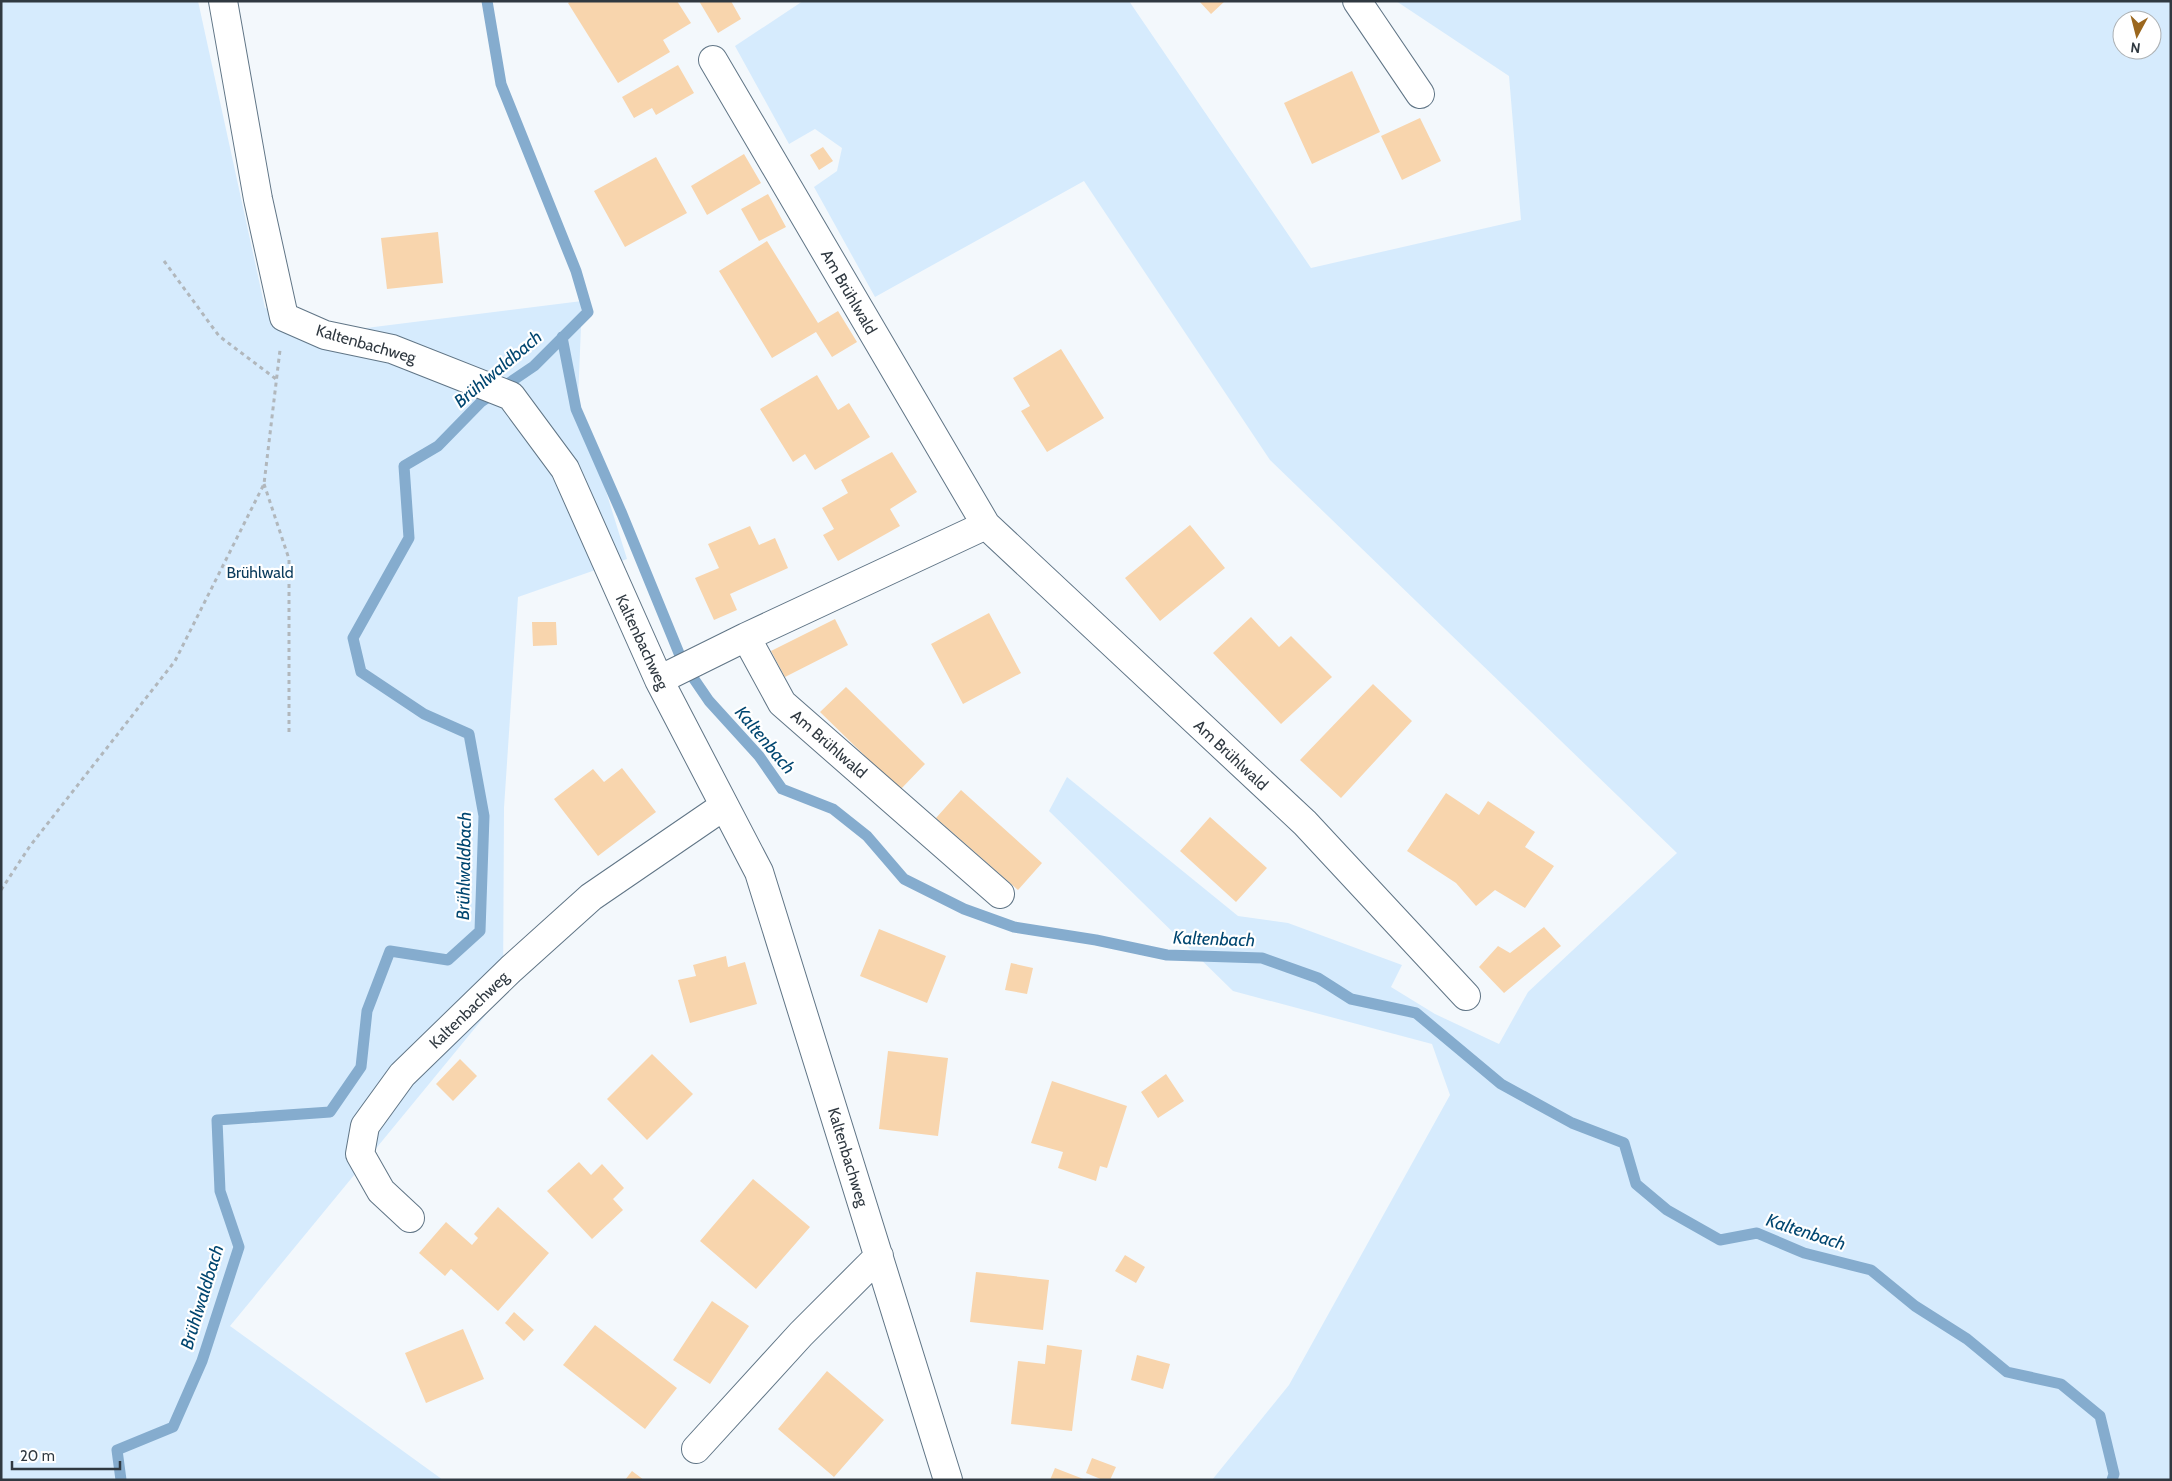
<svg xmlns="http://www.w3.org/2000/svg" width="2172" height="1481" viewBox="0 0 2172 1481" font-family="Cabin,sans-serif">
  <style>
    .green { fill: #d6ebfd; fill-rule: evenodd }
    .lines { fill: none; stroke-linecap: round; stroke-linejoin: round }
    .stream { stroke: #85acce; stroke-width: 11 }
    .building { fill: #f8d5ad }
    .minor-casing { stroke: #607586; stroke-width: 30 }
    .path { stroke: #b1b7bc; stroke-width: 3; stroke-dasharray: 4 4; stroke-linecap: butt }
    .minor { stroke: #fff; stroke-width: 28 }
    .labels { text-anchor: middle; dominant-baseline: central; stroke-width: 4.5; stroke-linejoin: round; paint-order: stroke }
    .street-label { font-size: 16px; fill: #303941; stroke: #fff }
    .park-label { font-size: 16px; fill: #0a3b5c; stroke: #fff }
    .water-label { font-size: 18px; font-style: italic; fill: #004670; stroke: #fff }
  </style>
  <rect width="100%" height="100%" fill="#f3f8fc"/>
  <path class="green" d="M 1,1 L 198,1 L 265,308 L 358,329 L 582,301 L 578,401 L 627,559 L 518,597 L 504,808 L 503,994 L 230,1326 L 443,1480 L 1,1480 Z
    M 803,1 L 1129,1 L 1311,268 L 1521,220 L 1509,76 L 1396,1 L 2171,1 L 2171,1480 L 1212,1480 L 1289,1385 L 1450,1095 L 1432,1044 L 1233,991 L 1049,811 L 1067,777 L 1238,916 L 1288,923 L 1402,965 L 1391,987 L 1435,1014 L 1499,1044 L 1528,992 L 1677,853 L 1270,460 L 1084,181 L 875,297 L 814,187 L 837,171 L 842,148 L 815,129 L 789,144 L 735,46 ZM 2122,20 L 2152,20 L 2152,50 L 2122,50 Z"/>
  <g class="lines">
    <path class="stream" d="M 562,337 L 576,409 L 622,514 L 683,663 L 709,701 L 759,756 L 782,789 L 833,809 L 867,836 L 904,879 L 964,909 L 1014,927 L 1096,940 L 1167,955 L 1262,958 L 1318,978 L 1351,999 L 1416,1013 L 1501,1084 L 1572,1123 L 1624,1143 L 1636,1184 L 1667,1210 L 1720,1240 L 1757,1233 L 1804,1253 L 1871,1270 L 1915,1306 L 1967,1339 L 2007,1372 L 2061,1384 L 2100,1416 L 2114,1474 L 2112,1480
      M 121,1480 L 117,1450 L 173,1427 L 202,1361 L 239,1247 L 220,1191 L 217,1120 L 330,1112 L 361,1067 L 367,1011 L 390,951 L 448,960 L 480,931 L 484,816 L 469,734 L 424,714 L 361,672 L 353,638 L 409,538 L 404,466 L 438,446 L 481,402 L 534,366 L 588,312 L 576,271 L 501,84 L 487,1"/>
  </g>
  <path class="building" d="M 571,1 L 677,1 L 691,23 L 663,40 L 670,52 L 618,83 L 568,3 Z
    M 699,1 L 731,1 L 741,19 L 718,33 Z
    M 1199,1 L 1225,1 L 1211,14 Z
    M 678,65 L 694,93 L 656,115 L 652,108 L 634,118 L 622,97 Z
    M 1352,71 L 1380,132 L 1312,164 L 1284,103 Z
    M 1420,118 L 1441,161 L 1402,180 L 1381,136 Z
    M 823,147 L 833,161 L 819,170 L 810,155 Z
    M 744,154 L 761,183 L 707,215 L 691,186 Z
    M 656,157 L 687,213 L 625,247 L 594,191 Z
    M 768,194 L 786,227 L 759,241 L 741,209 Z
    M 438,232 L 443,283 L 387,289 L 381,238 Z
    M 767,241 L 818,323 L 838,311 L 857,342 L 832,357 L 816,332 L 772,358 L 719,271 Z
    M 1061,349 L 1104,418 L 1047,452 L 1021,411 L 1030,406 L 1013,378 Z
    M 817,375 L 838,410 L 849,403 L 870,437 L 815,470 L 805,454 L 793,462 L 760,409 Z
    M 892,452 L 917,492 L 890,509 L 900,526 L 838,561 L 823,535 L 834,529 L 822,508 L 848,493 L 841,480 Z
    M 1190,525 L 1225,568 L 1160,621 L 1125,578 Z
    M 750,526 L 759,545 L 775,538 L 788,568 L 730,594 L 737,610 L 714,620 L 695,578 L 719,568 L 708,544 Z
    M 989,613 L 1021,673 L 963,704 L 931,644 Z
    M 1251,617 L 1279,647 L 1291,636 L 1332,677 L 1281,724 L 1213,653 Z
    M 835,619 L 848,645 L 785,677 L 771,651 Z
    M 532,622 L 556,622 L 557,645 L 533,646 Z
    M 1373,684 L 1412,721 L 1341,798 L 1300,760 Z
    M 846,687 L 925,764 L 900,790 L 820,712 Z
    M 622,768 L 656,812 L 598,856 L 554,799 L 593,769 L 604,782 Z
    M 961,790 L 1042,863 L 1018,890 L 936,818 Z
    M 1446,793 L 1479,815 L 1488,801 L 1535,832 L 1525,847 L 1554,866 L 1525,908 L 1495,890 L 1476,906 L 1456,883 L 1407,851 Z
    M 1210,817 L 1267,868 L 1236,902 L 1180,851 Z
    M 1544,927 L 1561,946 L 1504,993 L 1479,967 L 1498,946 L 1510,953 Z
    M 879,929 L 946,956 L 927,1003 L 860,976 Z
    M 726,956 L 728,967 L 745,962 L 757,1004 L 690,1023 L 678,980 L 696,976 L 693,965 Z
    M 1011,963 L 1033,968 L 1027,994 L 1005,990 Z
    M 888,1051 L 948,1058 L 938,1136 L 879,1129 Z
    M 652,1054 L 693,1094 L 647,1140 L 607,1099 Z
    M 460,1059 L 477,1076 L 453,1101 L 436,1084 Z
    M 1166,1074 L 1184,1101 L 1158,1118 L 1141,1092 Z
    M 1052,1081 L 1127,1106 L 1107,1168 L 1100,1166 L 1096,1181 L 1058,1168 L 1063,1152 L 1031,1143 Z
    M 579,1162 L 591,1175 L 602,1164 L 624,1188 L 613,1199 L 623,1210 L 592,1239 L 547,1191 Z
    M 753,1179 L 810,1227 L 756,1289 L 700,1241 Z
    M 498,1207 L 549,1253 L 498,1311 L 451,1269 L 445,1276 L 419,1253 L 446,1222 L 472,1245 L 478,1238 L 474,1234 Z
    M 1125,1255 L 1145,1267 L 1136,1283 L 1115,1271 Z
    M 976,1272 L 1049,1280 L 1043,1330 L 970,1322 Z
    M 712,1301 L 749,1326 L 710,1384 L 673,1360 Z
    M 514,1312 L 534,1330 L 524,1341 L 505,1323 Z
    M 595,1325 L 677,1388 L 645,1429 L 563,1365 Z
    M 463,1329 L 484,1379 L 426,1403 L 405,1353 Z
    M 1047,1345 L 1082,1350 L 1072,1431 L 1011,1424 L 1018,1361 L 1045,1364 Z
    M 1137,1355 L 1170,1364 L 1163,1389 L 1131,1380 Z
    M 827,1371 L 884,1420 L 834,1477 L 778,1429 Z
    M 1092,1458 L 1116,1467 L 1110,1480 L 1103,1480 L 1086,1473 Z
    M 1055,1468 L 1086,1480 L 1050,1480 Z
    M 632,1471 L 644,1480 L 625,1480 Z"/>
  <g class="lines">
    <g class="minor-casing">
      <path id="minor" d="M 223,1 L 258,199 L 284,317 L 325,335 L 392,349 L 511,396 L 565,469 L 659,680 L 759,872 L 948,1480
        M 1357,1 L 1420,94
        M 713,60 L 986,525 L 1305,823 L 1466,996
        M 746,637 L 782,703 L 1000,894
        M 659,680 L 746,637 L 986,525
        M 410,1218 L 381,1191 L 360,1154 L 365,1126 L 402,1075 L 511,969 L 591,897 L 724,806
        M 696,1449 L 801,1334 L 879,1256"/>
    </g>
    <path class="path" d="M 164,261 L 219,336 L 276,379
      M 264,484 L 289,559 L 289,733
      M 1,890 L 30,846 L 175,661 L 264,484 L 280,350"/>
    <use href="#minor" class="minor"/>
  </g>
  <g class="labels">
    <g class="street-label">
      <text transform="translate(849 292) rotate(60)">Am Brühlwald</text>
      <text transform="translate(366 344) rotate(16)">Kaltenbachweg</text>
      <text transform="translate(642 642) rotate(65)">Kaltenbachweg</text>
      <text transform="translate(829 744) rotate(41)">Am Brühlwald</text>
      <text transform="translate(1231 755) rotate(43)">Am Brühlwald</text>
      <text transform="translate(469 1010) rotate(-44)">Kaltenbachweg</text>
      <text transform="translate(848 1157) rotate(73)">Kaltenbachweg</text>
    </g>
    <g class="park-label">
      <text x="260" y="572">Brühlwald</text>
    </g>
    <g class="water-label">
      <text transform="translate(498 369) rotate(-40)">Brühlwaldbach</text>
      <text transform="translate(765 740) rotate(50)">Kaltenbach</text>
      <text transform="translate(464 866) rotate(-89)">Brühlwaldbach</text>
      <text transform="translate(1214 939) rotate(2)">Kaltenbach</text>
      <text transform="translate(1806 1232) rotate(18)">Kaltenbach</text>
      <text transform="translate(202 1297) rotate(-73)">Brühlwaldbach</text>
    </g>
  </g>
  <rect width="2172" height="1481" fill="none" stroke="#303941" stroke-width="5"/>
  <g transform="translate(2137 35) rotate(187)"><circle r="24" fill="#ffffff" stroke="#acb0b3"/>
  <path d="M0-4L9 19L0 12L-9 19Z" fill="#9b671e"/>
  <text y="-8" font-size="14" font-weight="bold" text-anchor="middle" fill="#303941">N</text>
  </g>
  <path d="M12 1461v8h108v-8" fill="none" stroke="#303941" stroke-width="2.5"/>
  <text x="20" y="1461" font-size="15" fill="#303941" stroke="#ffffff" stroke-width="4" paint-order="stroke">20 m</text>
</svg>
